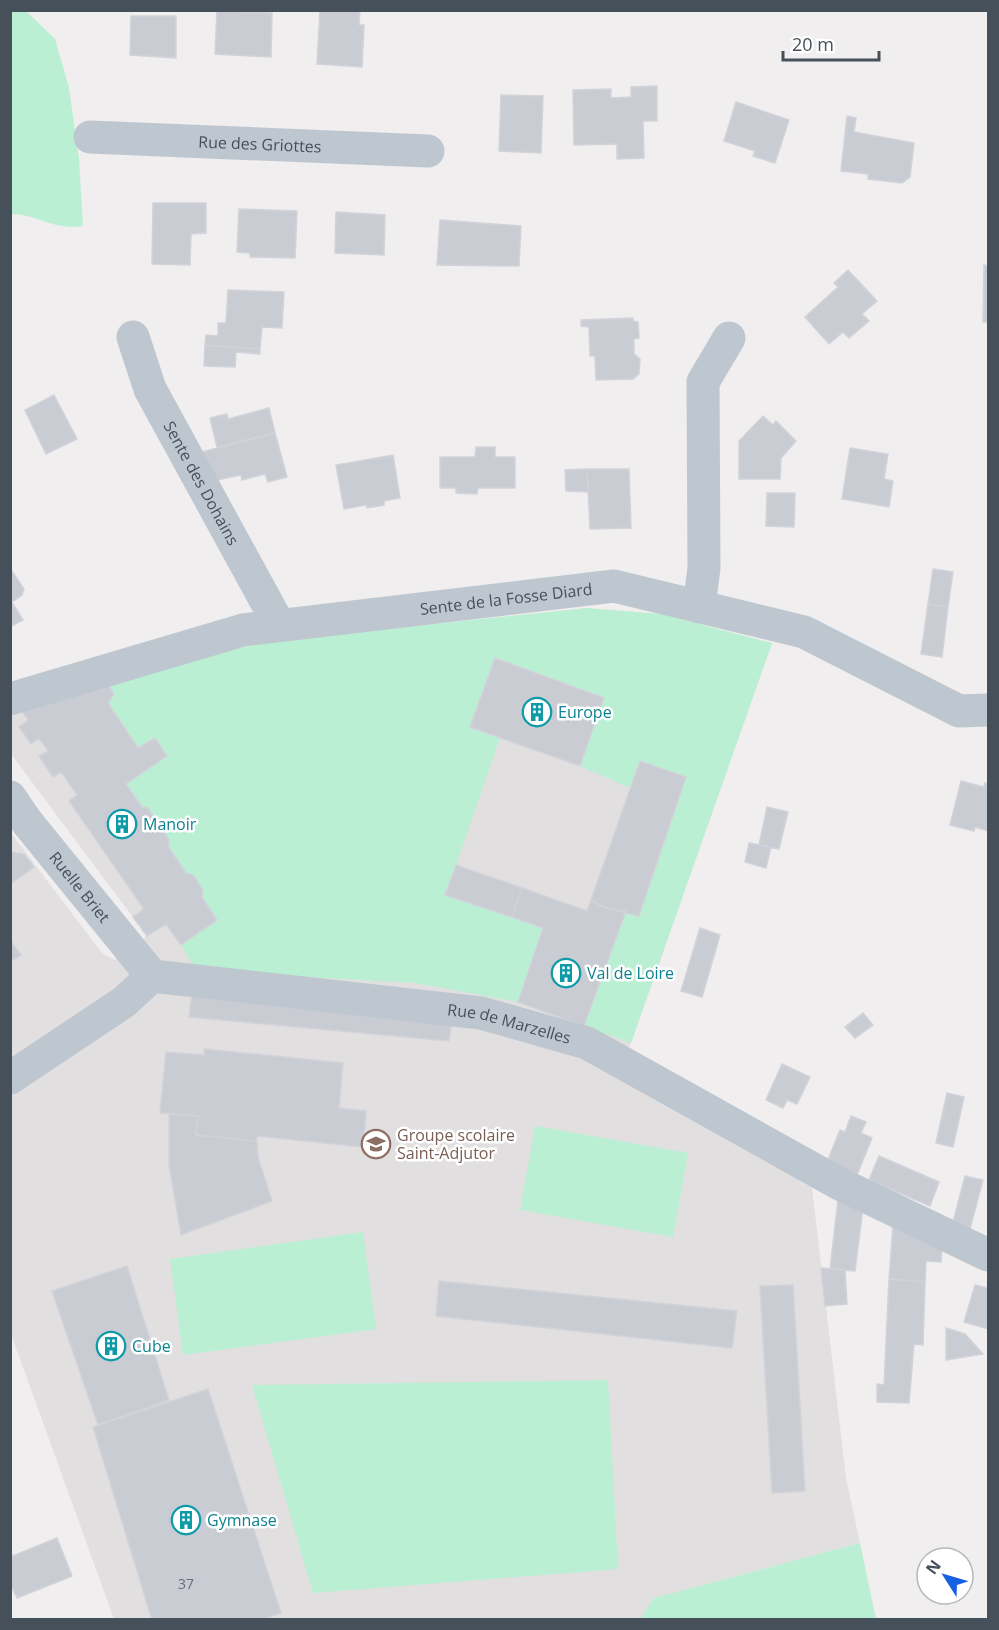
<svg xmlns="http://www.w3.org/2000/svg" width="999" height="1630" viewBox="0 0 999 1630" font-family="'Open Sans',sans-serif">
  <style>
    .education { fill: #e1dfe0 }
    .green { fill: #bbefd3 }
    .building { fill: #caccd3; stroke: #d2d3da; stroke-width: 1.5 }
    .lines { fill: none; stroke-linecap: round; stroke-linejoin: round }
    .minor { stroke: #bec7d0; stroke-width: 33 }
    .labels { text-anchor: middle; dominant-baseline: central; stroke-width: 5; stroke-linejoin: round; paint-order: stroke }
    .number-label { font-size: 14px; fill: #676f79 }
    .street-label { font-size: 16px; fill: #46505b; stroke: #fff }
    .culture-label { font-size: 16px; fill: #0d838f; stroke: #fff; text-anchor: start }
    .education-label { font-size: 16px; fill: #785e54; stroke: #fff; text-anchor: start }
  </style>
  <rect width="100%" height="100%" fill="#f0eeee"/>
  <path class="education" d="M 587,608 L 772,643 L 631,1043 L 617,1070 L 670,1099 L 812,1188 L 846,1478 L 860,1543 L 654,1598 L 640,1619 L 114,1619 L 11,1334 L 11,833 L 102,953 L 115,960 L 147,936 L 11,754 L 11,712 L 468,621 Z"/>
  <path class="green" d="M 10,11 L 26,11 L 55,39 L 69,88 L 79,159 L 83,226 C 55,231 37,214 11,214 Z
    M 587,608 L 661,614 L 772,643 L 631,1043 L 584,1026 L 626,911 L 639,915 L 686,777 L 640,761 L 630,788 L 580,766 L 604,698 L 495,658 L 470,727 L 500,738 L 446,894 L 543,928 L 518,1002 L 415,983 L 290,976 L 192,964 L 181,945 L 217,920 L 202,897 L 203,890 L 193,875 L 186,873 L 168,846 L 169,840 L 148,808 L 142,807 L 126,784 L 167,756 L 155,738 L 138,748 L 108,703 L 104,678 L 272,641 Z
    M 535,1126 L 688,1153 L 673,1237 L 520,1210 Z
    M 363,1232 L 376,1329 L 183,1355 L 170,1259 Z
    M 608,1380 L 618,1569 L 313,1593 L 252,1385 Z
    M 860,1543 L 876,1619 L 640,1619 L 654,1598 Z"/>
  <path class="building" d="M 320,10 L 360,10 L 359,25 L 364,25 L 362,67 L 317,64 Z
    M 217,11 L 272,13 L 271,57 L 215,54 Z
    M 131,16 L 176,16 L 176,58 L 130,55 Z
    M 657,86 L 657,121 L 643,121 L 644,158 L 617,159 L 617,144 L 574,145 L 573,90 L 611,89 L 611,98 L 631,97 L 631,87 Z
    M 501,95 L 543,96 L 541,153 L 499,151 Z
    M 736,102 L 789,120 L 775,163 L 753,156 L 755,151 L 724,141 Z
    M 847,116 L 856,118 L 854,132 L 914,143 L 910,177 L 902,183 L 868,179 L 868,174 L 841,171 Z
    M 153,203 L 206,203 L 206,233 L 191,234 L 190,265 L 152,264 Z
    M 239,209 L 297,211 L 295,258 L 250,257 L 250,253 L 237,252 Z
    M 336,212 L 385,215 L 384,255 L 335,253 Z
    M 440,220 L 521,226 L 519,266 L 437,265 Z
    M 984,265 L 988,266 L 988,322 L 983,322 Z
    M 848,270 L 877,301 L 862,314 L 869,321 L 849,338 L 843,332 L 829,344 L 805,317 L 838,287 L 834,283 Z
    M 228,290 L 284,292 L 282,328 L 262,327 L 260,349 L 205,345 L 206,335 L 218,336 L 218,323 L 226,323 Z
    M 633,318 L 633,321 L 638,322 L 639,338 L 634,339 L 634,354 L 640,359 L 639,374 L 633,379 L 596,380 L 595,356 L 590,356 L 589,327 L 581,326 L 581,320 Z
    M 205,345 L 260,349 L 260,354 L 236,352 L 235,367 L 204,366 Z
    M 54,395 L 77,439 L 46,454 L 25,410 Z
    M 269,408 L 275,433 L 217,447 L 210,418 L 227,414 L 228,419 Z
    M 763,416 L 773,425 L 776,421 L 796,441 L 781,458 L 780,479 L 739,479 L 739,441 Z
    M 275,433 L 287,477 L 268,482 L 265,474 L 242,480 L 241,475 L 213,481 L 202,452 Z
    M 476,447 L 495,447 L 495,457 L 515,457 L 515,488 L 478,488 L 477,494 L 456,493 L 456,488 L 440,488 L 440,457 L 475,457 Z
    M 850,448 L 888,454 L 884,479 L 893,481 L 889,507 L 842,499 Z
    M 393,455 L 400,498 L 384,501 L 384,505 L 367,508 L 366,505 L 344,509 L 336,465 Z
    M 587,469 L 588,492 L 566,491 L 565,470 Z
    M 587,469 L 629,469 L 631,528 L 590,529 Z
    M 767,493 L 795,493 L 794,527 L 766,526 Z
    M 10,568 L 24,589 L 22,595 L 12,602 Z
    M 933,569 L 953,572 L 948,607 L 928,604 Z
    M 10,599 L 23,620 L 10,627 Z
    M 928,604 L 948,607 L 942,657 L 921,654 Z
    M 495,658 L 604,698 L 580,766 L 470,727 Z
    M 104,678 L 114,694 L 108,703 L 138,748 L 155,738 L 167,756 L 126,784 L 142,807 L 148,808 L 169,840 L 168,846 L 186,873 L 193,875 L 203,890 L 202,897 L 217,920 L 181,945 L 166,924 L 147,936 L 133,917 L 144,909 L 69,801 L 77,795 L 61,772 L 53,777 L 39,756 L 48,751 L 39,738 L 31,744 L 19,727 L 28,720 L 20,708 Z
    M 640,761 L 686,777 L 639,916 L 603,907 L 591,900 Z
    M 961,781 L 984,787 L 985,783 L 988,784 L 988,831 L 975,827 L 974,831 L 950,825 Z
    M 767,807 L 788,812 L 779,849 L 759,845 Z
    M 749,843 L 771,847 L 766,868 L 745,862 Z
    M 10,852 L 24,854 L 34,867 L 10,884 Z
    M 456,865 L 522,888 L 512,917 L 445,895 Z
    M 522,888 L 587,911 L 591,900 L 603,907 L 626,911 L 584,1026 L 518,1002 L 543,928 L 512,917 Z
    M 700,928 L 720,935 L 702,997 L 681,991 Z
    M 10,940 L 21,955 L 10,962 Z
    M 192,992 L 452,1019 L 449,1041 L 189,1017 Z
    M 863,1013 L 873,1025 L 855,1038 L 845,1027 Z
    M 204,1049 L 343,1063 L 339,1108 L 366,1111 L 363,1147 L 257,1136 L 257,1141 L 196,1135 L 198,1116 L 160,1113 L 166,1052 L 204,1055 Z
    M 782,1064 L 810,1077 L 797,1104 L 787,1100 L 783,1108 L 766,1100 Z
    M 947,1093 L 964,1097 L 953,1147 L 936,1143 Z
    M 169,1114 L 198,1116 L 196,1135 L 257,1141 L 258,1157 L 272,1201 L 181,1235 L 169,1164 Z
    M 851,1116 L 866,1122 L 861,1133 L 872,1138 L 857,1175 L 827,1162 L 840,1130 L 845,1132 Z
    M 879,1156 L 939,1182 L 930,1206 L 869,1180 Z
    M 965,1176 L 983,1180 L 970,1229 L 953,1222 Z
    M 838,1200 L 863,1208 L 855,1271 L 830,1269 Z
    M 893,1225 L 942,1247 L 941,1262 L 926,1261 L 925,1282 L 889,1279 Z
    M 127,1266 L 169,1400 L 98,1425 L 52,1291 Z
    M 821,1268 L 845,1270 L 847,1304 L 825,1306 Z
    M 889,1279 L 925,1282 L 923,1345 L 914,1344 L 909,1403 L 877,1402 L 877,1384 L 884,1385 Z
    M 439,1281 L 737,1311 L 732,1348 L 436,1316 Z
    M 988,1282 L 988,1329 L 964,1322 L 975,1285 L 987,1288 Z
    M 793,1285 L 805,1491 L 772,1493 L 760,1286 Z
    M 946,1328 L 965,1334 L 983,1354 L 946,1360 Z
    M 208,1389 L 281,1613 L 261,1620 L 152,1620 L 93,1427 Z
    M 57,1538 L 72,1576 L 17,1598 L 10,1583 L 10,1557 Z"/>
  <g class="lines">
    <g class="minor">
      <path id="s1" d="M 90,137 L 428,151"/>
      <path id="s2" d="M 133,337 L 150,389 L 279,625"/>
      <path d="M 699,607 L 704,568 L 703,382 L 729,338"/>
      <path id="s3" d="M 10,699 L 243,630 L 614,586 L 804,632 L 959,711 L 988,710"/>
      <path id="s4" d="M 10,797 L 27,822 L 152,976"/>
      <path id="s5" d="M 10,1078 L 124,1002 L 152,976 L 481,1013 L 587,1043 L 838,1183 L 988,1255"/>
    </g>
  </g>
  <defs>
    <g id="building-ring" transform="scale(1.5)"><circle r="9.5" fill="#fff" stroke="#0f9aa8" stroke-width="1.5"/><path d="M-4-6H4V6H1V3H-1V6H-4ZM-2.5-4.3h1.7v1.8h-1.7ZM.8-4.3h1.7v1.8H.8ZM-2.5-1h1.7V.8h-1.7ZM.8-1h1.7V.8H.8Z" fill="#0f9aa8"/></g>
    <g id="school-ring" transform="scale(1.5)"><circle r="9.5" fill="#fff" stroke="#8d6e63" stroke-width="1.5"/><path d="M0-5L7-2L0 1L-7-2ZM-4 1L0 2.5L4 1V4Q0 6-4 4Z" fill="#8d6e63"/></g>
  </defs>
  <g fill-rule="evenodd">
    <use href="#building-ring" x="537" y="712"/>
    <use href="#building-ring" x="122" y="824"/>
    <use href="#building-ring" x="566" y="973"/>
    <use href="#school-ring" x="376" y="1144"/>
    <use href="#building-ring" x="111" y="1346"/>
    <use href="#building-ring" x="186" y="1520"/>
  </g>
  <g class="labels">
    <g class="number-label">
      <text x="186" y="1583">37</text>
    </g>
    <g class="street-label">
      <text stroke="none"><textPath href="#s1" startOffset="170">Rue des Griottes</textPath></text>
      <text stroke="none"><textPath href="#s2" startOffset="162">Sente des Dohains</textPath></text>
      <text stroke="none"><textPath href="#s3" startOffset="508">Sente de la Fosse Diard</textPath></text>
      <text stroke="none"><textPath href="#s4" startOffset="114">Ruelle Briet</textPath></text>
      <text stroke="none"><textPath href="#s5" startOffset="536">Rue de Marzelles</textPath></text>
    </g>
    <g class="culture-label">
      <text x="558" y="712">Europe</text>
      <text x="143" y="824">Manoir</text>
      <text x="587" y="973">Val de Loire</text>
      <text x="132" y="1346">Cube</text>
      <text x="207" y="1520">Gymnase</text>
    </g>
    <g class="education-label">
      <text x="397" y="1135">Groupe scolaire<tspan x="397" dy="18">Saint-Adjutor</tspan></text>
    </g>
  </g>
  <rect width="999" height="1630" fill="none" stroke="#46505b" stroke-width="24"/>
  <g transform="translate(945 1576) rotate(307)"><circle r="28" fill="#ffffff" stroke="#b5b9bd" stroke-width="1.5"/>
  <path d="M0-4.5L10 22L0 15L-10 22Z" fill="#1760e1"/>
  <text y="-9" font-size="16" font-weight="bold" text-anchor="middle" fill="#46505b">N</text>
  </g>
  <path d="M783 51v9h96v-9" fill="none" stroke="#46505b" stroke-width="3"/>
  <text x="792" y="51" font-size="18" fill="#46505b" stroke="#ffffff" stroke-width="4.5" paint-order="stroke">20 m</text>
</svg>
